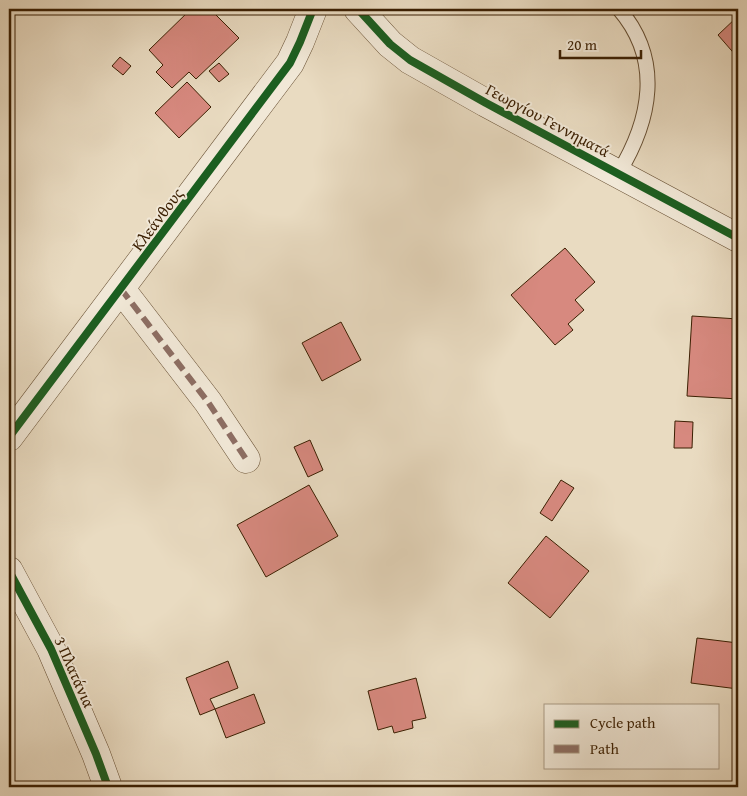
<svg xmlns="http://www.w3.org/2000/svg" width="747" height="796" viewBox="0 0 747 796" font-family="'Gentium Book Plus',serif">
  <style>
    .building { fill: #d7897f; stroke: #3b1f02 }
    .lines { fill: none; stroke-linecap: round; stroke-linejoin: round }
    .service-casing { stroke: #664e32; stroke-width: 16 }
    .minor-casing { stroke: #664e32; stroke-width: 29 }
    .tertiary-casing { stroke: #664e32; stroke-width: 29 }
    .service { stroke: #f1e8d7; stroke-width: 14 }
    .minor { stroke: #f1e8d7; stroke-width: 28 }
    .tertiary { stroke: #f1e8d7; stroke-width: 28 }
    .quiet { stroke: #8d6e63; stroke-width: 6; stroke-dasharray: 12 6; stroke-linecap: butt }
    .cycleway-casing { stroke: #f1e8d7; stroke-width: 11 }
    .cycleway { stroke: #1b5e20; stroke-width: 8 }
    .labels { text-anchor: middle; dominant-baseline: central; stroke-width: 4; stroke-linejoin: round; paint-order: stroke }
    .street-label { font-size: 16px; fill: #3b1f02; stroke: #f1e8d7 }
  </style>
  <rect width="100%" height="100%" fill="#e9dbc1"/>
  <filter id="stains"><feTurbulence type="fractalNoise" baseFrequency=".004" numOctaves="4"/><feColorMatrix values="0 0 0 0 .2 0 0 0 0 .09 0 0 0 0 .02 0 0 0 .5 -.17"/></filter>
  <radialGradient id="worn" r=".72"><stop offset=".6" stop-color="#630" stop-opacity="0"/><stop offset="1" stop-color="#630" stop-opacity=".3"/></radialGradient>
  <path class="building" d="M 191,9 L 210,9 L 239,38 L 196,79 L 189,72 L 172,88 L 156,72 L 163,65 L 149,50 Z
    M 738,16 L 738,58 L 718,35 Z
    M 120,57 L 131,66 L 123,75 L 112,66 Z
    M 219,63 L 229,74 L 219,82 L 209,71 Z
    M 187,82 L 211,107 L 179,138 L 155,113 Z
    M 565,248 L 595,282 L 575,300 L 584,310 L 568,324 L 573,330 L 555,345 L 511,295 Z
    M 692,316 L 738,319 L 738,399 L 687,396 Z
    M 341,322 L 361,360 L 322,381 L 302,343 Z
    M 675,421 L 693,422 L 692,448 L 674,448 Z
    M 310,440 L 323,470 L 308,477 L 294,447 Z
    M 561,480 L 574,488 L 552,521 L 540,513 Z
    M 309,485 L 338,536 L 266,577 L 237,525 Z
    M 546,536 L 589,571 L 550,618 L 508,583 Z
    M 697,638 L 738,643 L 738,689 L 691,683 Z
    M 228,661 L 238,688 L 210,699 L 215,709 L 200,715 L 186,678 Z
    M 416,678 L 426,718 L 412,721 L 413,728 L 394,733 L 392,726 L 378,730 L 368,691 Z
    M 254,694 L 265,723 L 226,738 L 215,709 Z"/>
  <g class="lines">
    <g class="service-casing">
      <path id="service" d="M 618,174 C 651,120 663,60 619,9"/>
    </g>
    <g class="minor-casing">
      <path id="minor" d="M 358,9 L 390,44 L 410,60 L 486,103 L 738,238
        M 121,289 L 208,402 L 246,459
        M 9,437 L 290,63 L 300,42 L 313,9"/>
    </g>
    <g class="tertiary-casing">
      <path id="tertiary" d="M 9,571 L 51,649 L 96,754 L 108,787"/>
    </g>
    <use href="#service" class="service"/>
    <use href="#minor" class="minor"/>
    <use href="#tertiary" class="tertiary"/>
    <path class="quiet" d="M 121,289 L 208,402 L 246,459"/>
    <g class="cycleway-casing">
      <path id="cycleway" d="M 358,9 L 390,44 L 410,60 L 486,103 L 738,238
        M 9,437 L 290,63 L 300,42 L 313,9
        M 9,571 L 51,649 L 96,754 L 108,787"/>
    </g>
    <use href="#cycleway" class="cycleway"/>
  </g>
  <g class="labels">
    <g class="street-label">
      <text transform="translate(548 120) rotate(28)">Γεωργίου Γεννηματά</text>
      <text transform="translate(157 219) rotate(-53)">Κλεάνθους</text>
      <text transform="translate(75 672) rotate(66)">3 Πλατάνια</text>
    </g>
  </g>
  <rect width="747" height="796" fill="none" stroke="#e9dbc1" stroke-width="30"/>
  <rect x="10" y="10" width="727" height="776" fill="none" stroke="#3b1f02" stroke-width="2.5"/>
  <rect x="15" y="15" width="717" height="766" fill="none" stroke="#3b1f02"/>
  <rect x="544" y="704" width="175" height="65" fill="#f1e8d7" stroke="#a89882"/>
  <rect x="554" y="720" width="25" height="8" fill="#1b5e20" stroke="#a89882"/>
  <text x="590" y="728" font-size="15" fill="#3b1f02">Cycle path</text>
  <rect x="554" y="745" width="25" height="8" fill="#8d6e63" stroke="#a89882"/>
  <text x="590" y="754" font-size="15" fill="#3b1f02">Path</text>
  <path d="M560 50v8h81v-8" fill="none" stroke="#3b1f02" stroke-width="2.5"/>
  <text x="567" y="50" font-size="15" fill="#3b1f02" stroke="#f1e8d7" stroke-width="4" paint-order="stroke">20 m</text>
  <rect width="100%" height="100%" filter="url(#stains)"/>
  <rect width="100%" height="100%" fill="url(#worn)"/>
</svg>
